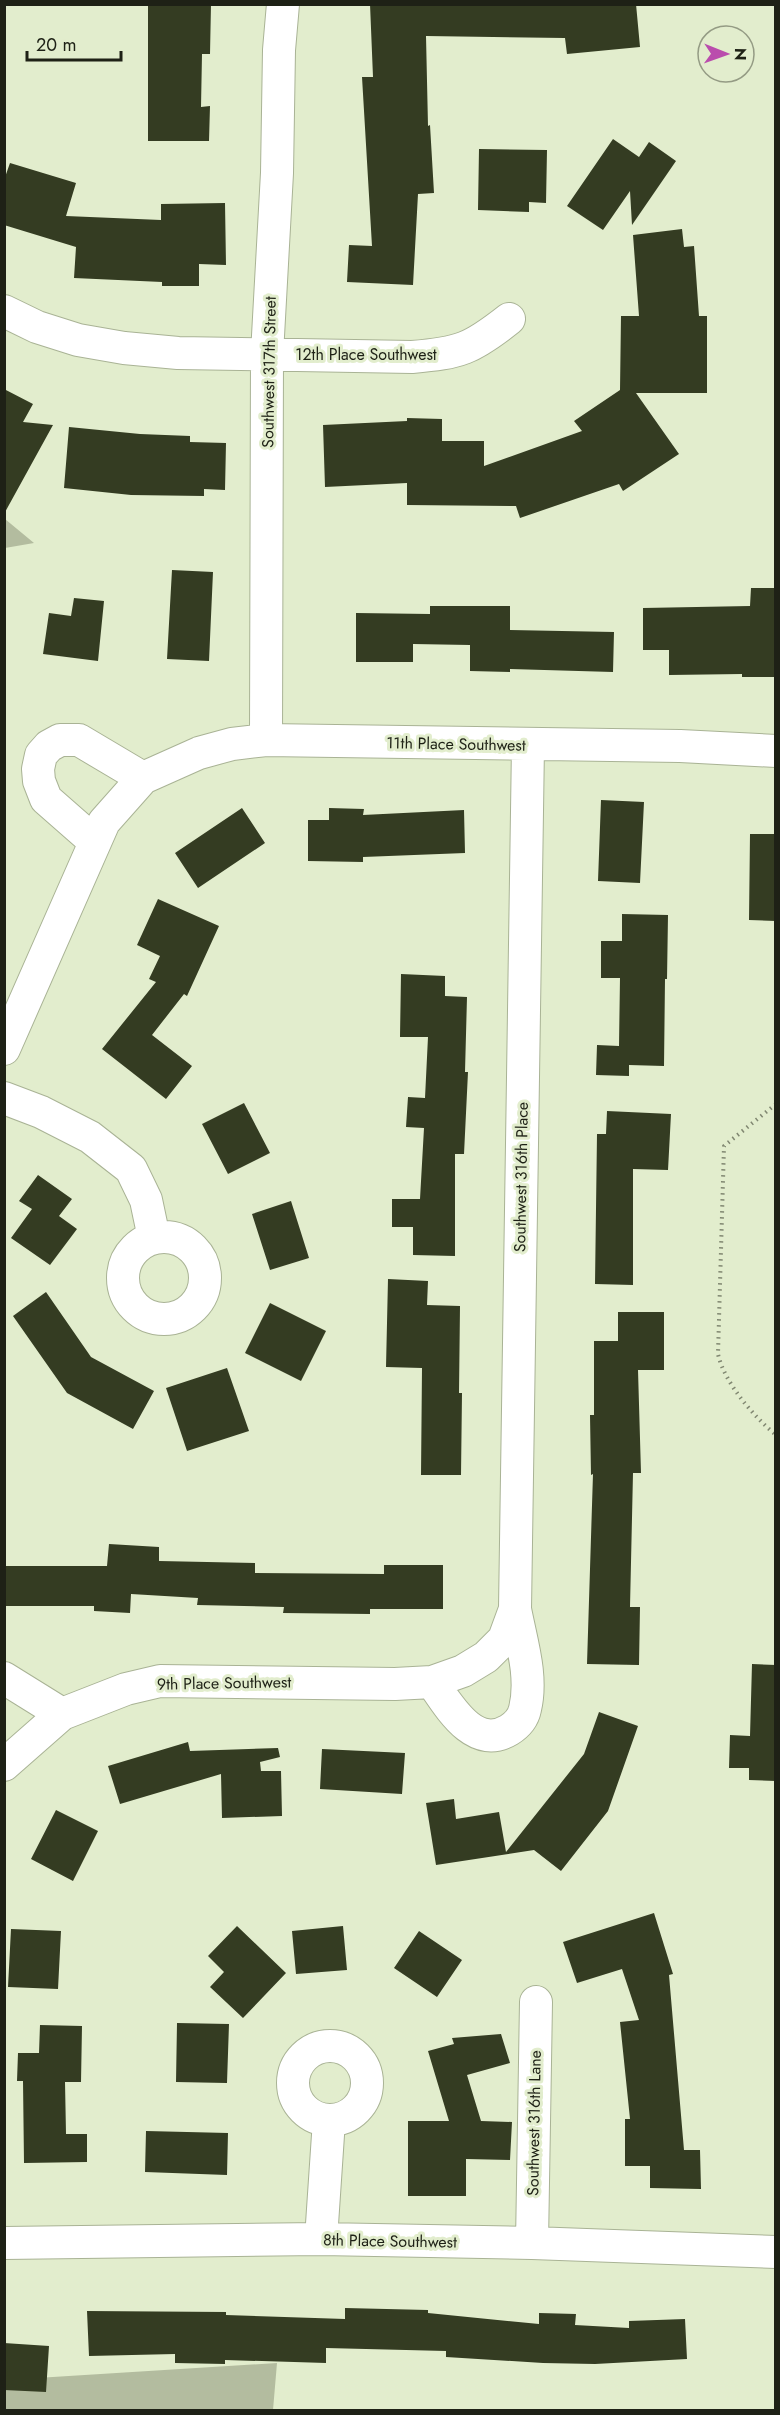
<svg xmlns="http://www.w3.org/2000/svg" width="780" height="2415" viewBox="0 0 780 2415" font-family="Jost,sans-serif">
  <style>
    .forest { fill: #b3bc9f }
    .building { fill: #343c22 }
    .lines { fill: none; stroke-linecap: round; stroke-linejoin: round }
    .street-casing { stroke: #a9b395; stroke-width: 34 }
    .path { stroke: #808771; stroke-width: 4; stroke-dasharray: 1.5 4.5; stroke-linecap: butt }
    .street { stroke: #fff; stroke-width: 32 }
    .labels { text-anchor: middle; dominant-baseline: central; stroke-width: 6; stroke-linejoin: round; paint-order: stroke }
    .street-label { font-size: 16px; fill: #1e2116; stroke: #e2edcd }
  </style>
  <rect width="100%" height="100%" fill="#e2edcd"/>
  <path class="forest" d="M 4,519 L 5,519 L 34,543 L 5,548 Z
    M 277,2363 L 273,2410 L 5,2410 L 5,2380 Z"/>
  <path class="building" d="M 148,4 L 211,4 L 210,54 L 202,54 L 201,107 L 210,106 L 209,141 L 148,141 Z
    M 370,4 L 636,4 L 640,47 L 567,54 L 565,38 L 426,36 L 428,126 L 430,125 L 434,193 L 418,194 L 413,285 L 347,282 L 349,245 L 372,246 L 362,77 L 373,77 Z
    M 613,139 L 639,157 L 649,142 L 676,161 L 632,225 L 630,191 L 603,230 L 567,206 Z
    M 479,149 L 547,150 L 546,203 L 529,202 L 529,212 L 478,210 Z
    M 10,163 L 76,183 L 66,216 L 161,220 L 161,204 L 225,203 L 226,265 L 199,264 L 199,286 L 162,286 L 162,282 L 74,278 L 76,247 L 4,225 L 4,180 Z
    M 682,229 L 684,247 L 694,246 L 699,316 L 707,316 L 707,393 L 636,393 L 679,454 L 623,491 L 619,484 L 520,518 L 516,506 L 407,505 L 407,483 L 325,487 L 323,425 L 407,421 L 407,418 L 442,419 L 442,441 L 484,441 L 484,466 L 582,431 L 574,421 L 620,390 L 621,316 L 639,316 L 633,235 Z
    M 4,389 L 33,404 L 23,422 L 53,425 L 4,514 Z
    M 69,427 L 140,434 L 190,436 L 190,442 L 226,443 L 225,490 L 204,489 L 204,496 L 131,495 L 64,488 Z
    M 172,570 L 213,572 L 209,661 L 167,659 Z
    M 751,588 L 776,588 L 776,677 L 742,677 L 742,674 L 669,675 L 669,650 L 643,650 L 643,608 L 750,606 Z
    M 74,598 L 104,601 L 98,661 L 43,654 L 49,613 L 71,616 Z
    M 430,606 L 510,606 L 510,630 L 614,632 L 613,672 L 510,669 L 510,672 L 470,671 L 470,645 L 413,644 L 413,662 L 356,662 L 356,613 L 430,614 Z
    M 601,800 L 644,802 L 640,883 L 598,881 Z
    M 242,808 L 265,843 L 198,888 L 175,853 Z
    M 329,808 L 364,809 L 363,815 L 464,810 L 465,853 L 363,857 L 363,862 L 308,861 L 308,820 L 329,820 Z
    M 750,834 L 776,834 L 776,921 L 749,920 Z
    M 158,899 L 219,926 L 187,996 L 184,994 L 152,1035 L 192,1066 L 166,1099 L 102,1049 L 156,982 L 149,979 L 160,956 L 137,945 Z
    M 622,914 L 668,915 L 667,979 L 665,979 L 664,1066 L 629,1065 L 629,1076 L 596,1075 L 597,1045 L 619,1046 L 620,978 L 601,978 L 601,941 L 622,941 Z
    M 401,974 L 445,976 L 445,996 L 467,997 L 465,1072 L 468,1072 L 464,1154 L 455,1154 L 455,1256 L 413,1255 L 413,1227 L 392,1227 L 392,1199 L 420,1199 L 424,1128 L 406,1127 L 408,1097 L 425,1098 L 428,1037 L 400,1037 Z
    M 244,1103 L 270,1153 L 228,1174 L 202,1124 Z
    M 607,1111 L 671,1114 L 668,1170 L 633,1169 L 633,1285 L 595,1284 L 597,1134 L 606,1134 Z
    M 38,1175 L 72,1199 L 59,1216 L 77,1229 L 50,1265 L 11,1238 L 32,1209 L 19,1201 Z
    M 291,1201 L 309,1258 L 270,1270 L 252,1214 Z
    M 388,1279 L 428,1281 L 427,1305 L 460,1306 L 459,1393 L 462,1393 L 461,1475 L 421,1475 L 422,1368 L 386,1367 Z
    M 46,1292 L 91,1357 L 154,1391 L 133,1429 L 67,1393 L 13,1316 Z
    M 270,1303 L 326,1331 L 301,1381 L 245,1353 Z
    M 618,1312 L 664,1312 L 664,1370 L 638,1370 L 641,1473 L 633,1473 L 630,1607 L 640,1607 L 639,1665 L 587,1664 L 593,1474 L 591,1475 L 590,1415 L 594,1415 L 594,1341 L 618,1341 Z
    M 227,1368 L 249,1431 L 187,1451 L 166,1388 Z
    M 109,1544 L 159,1547 L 159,1561 L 255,1563 L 255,1573 L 384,1574 L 384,1565 L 443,1565 L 443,1609 L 370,1609 L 370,1614 L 283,1613 L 284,1607 L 197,1605 L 198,1598 L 131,1594 L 130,1613 L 94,1611 L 94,1606 L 4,1606 L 4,1566 L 107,1566 Z
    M 752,1664 L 776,1665 L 776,1781 L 749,1780 L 749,1768 L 729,1768 L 730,1735 L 750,1736 Z
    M 599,1712 L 638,1726 L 608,1811 L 561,1871 L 534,1850 L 436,1865 L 426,1803 L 454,1799 L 456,1819 L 499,1812 L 506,1852 L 584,1754 Z
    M 188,1742 L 190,1751 L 278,1748 L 280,1757 L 260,1762 L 261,1771 L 281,1771 L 282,1816 L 222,1818 L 221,1774 L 120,1804 L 108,1766 Z
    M 322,1749 L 405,1753 L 402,1794 L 320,1789 Z
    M 56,1810 L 98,1831 L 73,1881 L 31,1859 Z
    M 654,1913 L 673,1974 L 669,1975 L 684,2150 L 700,2150 L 701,2189 L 650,2188 L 650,2166 L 625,2166 L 625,2119 L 630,2119 L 620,2022 L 639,2020 L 622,1969 L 577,1983 L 563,1942 Z
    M 237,1926 L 286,1973 L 243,2018 L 210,1987 L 224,1972 L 208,1956 Z
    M 343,1926 L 347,1970 L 296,1974 L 292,1931 Z
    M 11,1929 L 61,1931 L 58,1989 L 8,1987 Z
    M 419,1931 L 462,1960 L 437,1997 L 394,1968 Z
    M 177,2023 L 229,2024 L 227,2083 L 176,2082 Z
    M 40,2025 L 82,2026 L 81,2082 L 65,2082 L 66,2134 L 87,2134 L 87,2162 L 24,2163 L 23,2081 L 17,2081 L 18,2053 L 39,2053 Z
    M 501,2034 L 510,2063 L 467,2075 L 481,2121 L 512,2122 L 510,2160 L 466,2159 L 466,2196 L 408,2196 L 408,2121 L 449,2121 L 428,2051 L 454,2044 L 452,2038 Z
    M 146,2131 L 228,2133 L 227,2175 L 145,2172 Z
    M 345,2308 L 428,2310 L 428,2313 L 539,2324 L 539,2313 L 576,2314 L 575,2325 L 629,2328 L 629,2321 L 685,2319 L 687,2359 L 595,2364 L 543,2363 L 446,2357 L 446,2351 L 326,2348 L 326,2363 L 225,2360 L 225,2364 L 175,2363 L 175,2354 L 89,2356 L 87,2311 L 226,2312 L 226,2315 L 345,2319 Z
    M 4,2343 L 49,2346 L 46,2392 L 4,2390 Z"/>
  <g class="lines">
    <g class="street-casing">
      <path id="street" d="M 4,311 L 37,327 L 78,340 L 124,348 L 178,353 L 412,357 C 460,353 471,349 509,319
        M 266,740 L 267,354 L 277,173 L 279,50 L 283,4
        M 95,842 L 46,799 L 39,781 L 38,769 L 41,755 L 49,746 L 60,740 L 79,740 L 143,778
        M 4,1049 L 104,822 L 143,778 L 199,753 L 232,744 L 266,740 L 680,746 L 776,751
        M 4,1098 L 41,1112 L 90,1137 L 131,1169 L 146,1200 L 154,1238
        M123 1278a41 41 0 1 1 82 0a41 41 0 1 1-82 0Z
        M 4,1678 L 62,1714
        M 432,1682 C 449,1706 474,1751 509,1730 C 517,1725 523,1719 525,1709 C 533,1676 521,1641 515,1609 L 528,745
        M 4,1765 L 62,1714 L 126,1689 L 160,1681 L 395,1684 L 432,1682 L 463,1671 L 486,1657 L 504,1639 L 515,1609
        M293 2083a37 37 0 1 1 74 0a37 37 0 1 1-74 0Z
        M 321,2239 L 329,2120
        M 4,2243 L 321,2239 L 532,2243 L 776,2252
        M 532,2243 L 536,2002"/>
    </g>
    <path class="path" d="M 776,1104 L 724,1146 L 718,1354 C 724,1382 753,1416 776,1435"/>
    <use href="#street" class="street"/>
  </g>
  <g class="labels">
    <g class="street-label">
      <text x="366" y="354">12th Place Southwest</text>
      <text transform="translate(269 372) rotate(-89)">Southwest 317th Street</text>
      <text transform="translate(456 744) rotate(1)">11th Place Southwest</text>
      <text transform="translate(521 1177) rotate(-89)">Southwest 316th Place</text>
      <text transform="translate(224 1683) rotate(-1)">9th Place Southwest</text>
      <text transform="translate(534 2123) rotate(-89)">Southwest 316th Lane</text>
      <text transform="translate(390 2241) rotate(1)">8th Place Southwest</text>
    </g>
  </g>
  <rect width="780" height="2415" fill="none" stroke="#1e2116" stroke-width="12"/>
  <g transform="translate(726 54) rotate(91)"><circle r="28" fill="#e2edcd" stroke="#949b84" stroke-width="1.5"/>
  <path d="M0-4.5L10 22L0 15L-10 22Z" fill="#ba4dad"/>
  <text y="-9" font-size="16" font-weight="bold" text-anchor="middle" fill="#1e2116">N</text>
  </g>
  <path d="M27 51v9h94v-9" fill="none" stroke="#1e2116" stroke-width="3"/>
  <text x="36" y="51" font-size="18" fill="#1e2116" stroke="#e2edcd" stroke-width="4.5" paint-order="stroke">20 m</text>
</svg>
